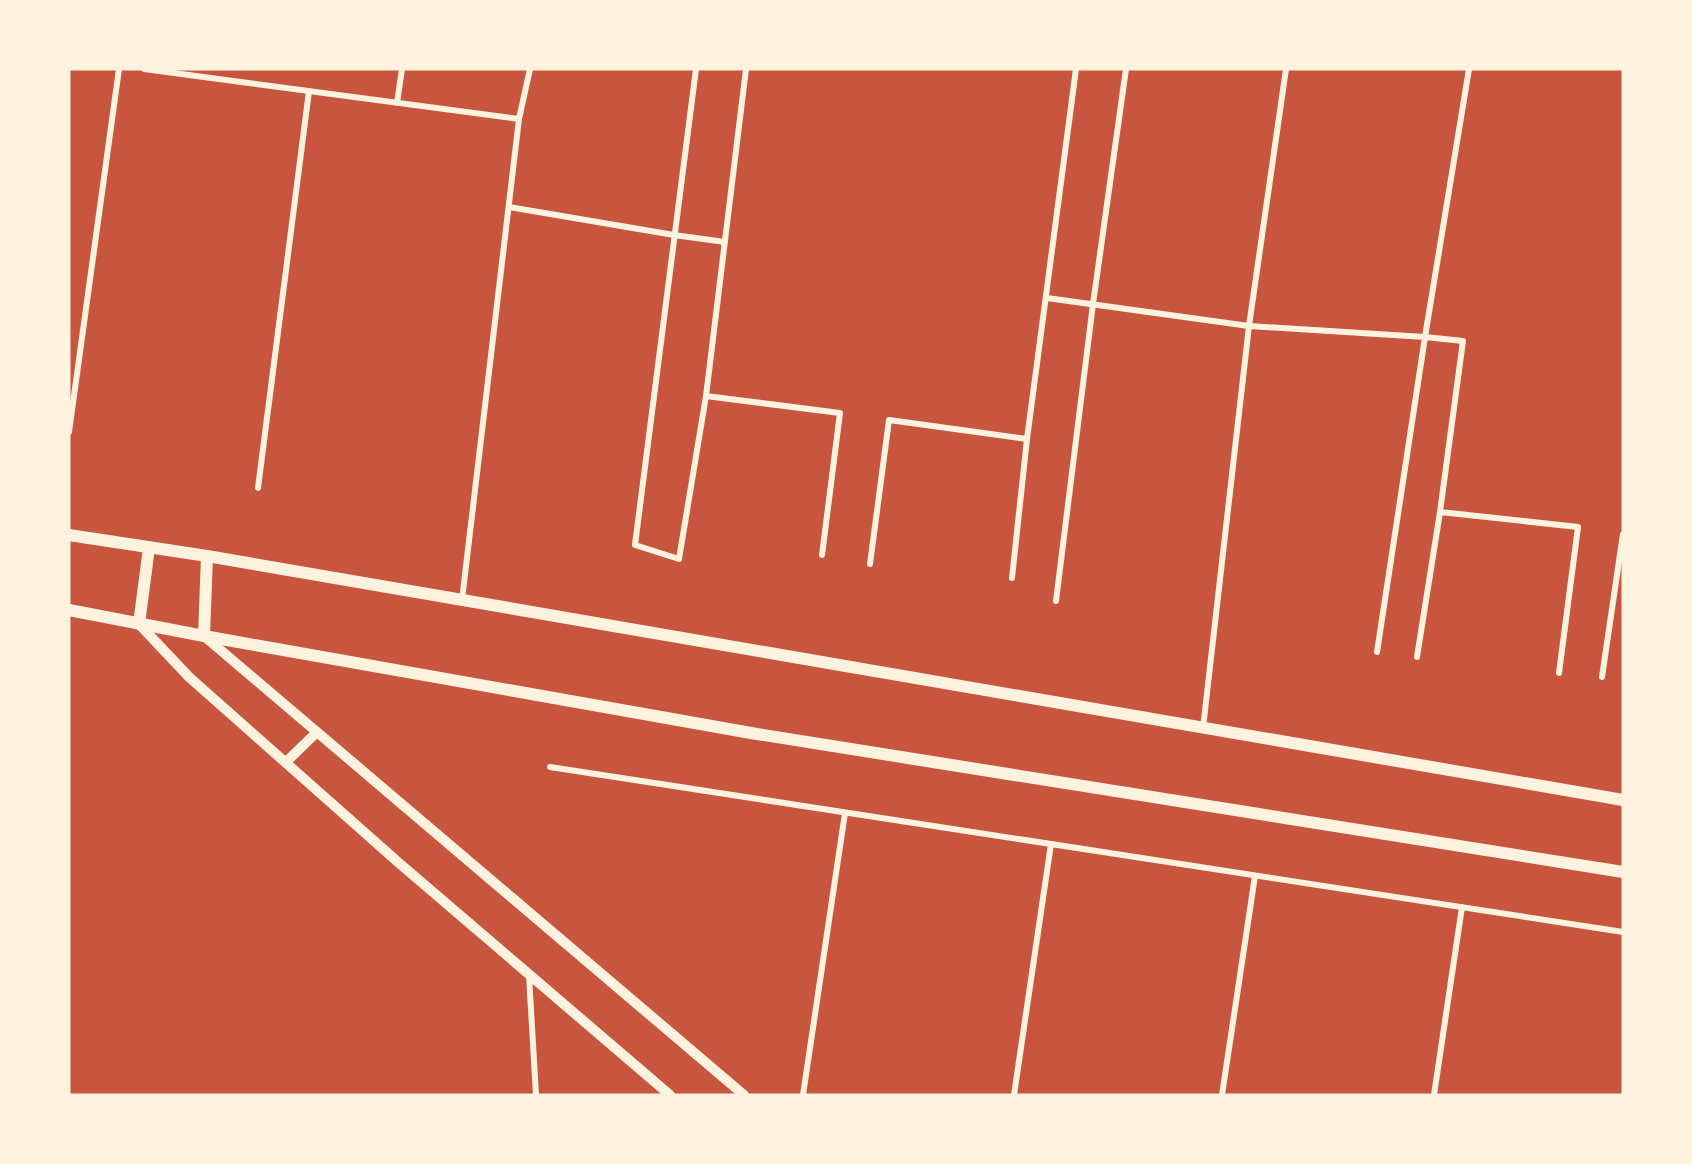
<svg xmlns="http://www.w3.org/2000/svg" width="1692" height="1164" viewBox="0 0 1692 1164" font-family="'Varela Round',sans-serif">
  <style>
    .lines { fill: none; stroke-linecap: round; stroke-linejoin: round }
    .minor { stroke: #fff3e0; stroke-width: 6 }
    .tertiary { stroke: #fff3e0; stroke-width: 10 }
    .secondary { stroke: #fff3e0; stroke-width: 12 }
  </style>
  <rect width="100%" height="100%" fill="#c8553d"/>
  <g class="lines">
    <path class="minor" d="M 144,69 L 519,119
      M 696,69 L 635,545 L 679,559 L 706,396 L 746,69
      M 397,103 L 402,69
      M 509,207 L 674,235 L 725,242
      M 1047,298 L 1249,326 L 1425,337 L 1463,341 L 1440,512 L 1417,657
      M 706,396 L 840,413 L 822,555
      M 69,432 L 119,69
      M 258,488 L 309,91
      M 1440,512 L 1578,527 L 1559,673
      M 870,564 L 889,420 L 1027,439
      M 1012,578 L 1027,439 L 1076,69
      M 462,600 L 519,119 L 530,69
      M 1056,601 L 1093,304 L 1126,69
      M 1377,652 L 1425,337 L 1469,69
      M 1602,677 L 1623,534
      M 1203,728 L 1249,326 L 1286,69
      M 550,767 L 1623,932
      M 529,975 L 536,1095
      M 803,1095 L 845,813
      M 1014,1095 L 1051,844
      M 1222,1095 L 1255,876
      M 1434,1095 L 1462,907"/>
    <path class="tertiary" d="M 139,624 L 189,677 L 399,863 L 670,1095
      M 204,636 L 744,1095
      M 286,762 L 317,732"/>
    <path class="secondary" d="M 69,535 L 207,556 L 1623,800
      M 69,610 L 204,636 L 751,733 L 1623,872
      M 139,624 L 149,548
      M 204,636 L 207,556"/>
  </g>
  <rect width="1692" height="1164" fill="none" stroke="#fff3e0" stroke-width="141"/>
</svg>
